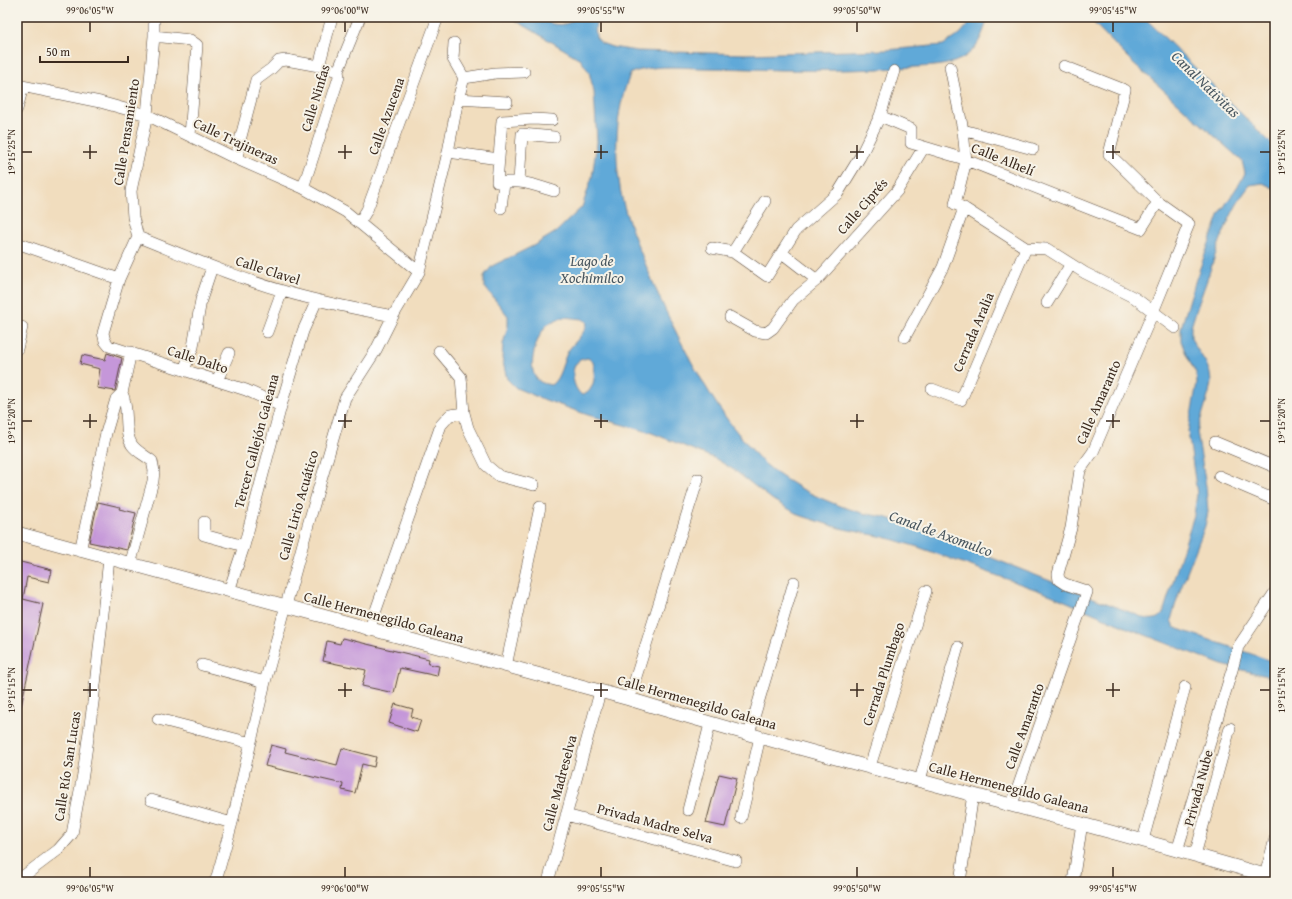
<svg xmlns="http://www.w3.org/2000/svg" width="1292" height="899" viewBox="0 0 1292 899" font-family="'Gentium Book Plus',serif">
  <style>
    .water { fill: #61a9d8; stroke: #4e6a7b; fill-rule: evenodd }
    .building { fill: #c597d9 }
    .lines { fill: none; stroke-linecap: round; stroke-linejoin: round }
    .minor-casing { stroke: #564536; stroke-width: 12 }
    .tertiary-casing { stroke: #564536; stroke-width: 14 }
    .minor { stroke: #fff; stroke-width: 11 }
    .tertiary { stroke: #fff; stroke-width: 13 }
    .ticks { fill: none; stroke: #3b2a1e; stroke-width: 1.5 }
    .labels { text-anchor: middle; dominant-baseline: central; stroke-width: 4; stroke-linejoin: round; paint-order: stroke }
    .street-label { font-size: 14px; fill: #3b2a1e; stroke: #f7f3e8 }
    .water-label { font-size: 15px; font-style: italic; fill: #48565f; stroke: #f7f3e8 }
    .neatline { fill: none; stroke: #3b2a1e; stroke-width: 1.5 }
    .ticks-label { font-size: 10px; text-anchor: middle; fill: #3b2a1e }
  </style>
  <rect width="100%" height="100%" fill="#f7f3e8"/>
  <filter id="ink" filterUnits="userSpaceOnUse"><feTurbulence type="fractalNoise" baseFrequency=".025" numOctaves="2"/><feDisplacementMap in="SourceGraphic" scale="8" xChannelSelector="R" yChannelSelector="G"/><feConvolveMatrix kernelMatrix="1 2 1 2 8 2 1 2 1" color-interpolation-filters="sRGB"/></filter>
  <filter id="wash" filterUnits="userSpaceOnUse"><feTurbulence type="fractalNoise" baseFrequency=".012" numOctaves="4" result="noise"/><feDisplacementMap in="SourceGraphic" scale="16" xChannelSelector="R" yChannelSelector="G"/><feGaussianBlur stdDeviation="0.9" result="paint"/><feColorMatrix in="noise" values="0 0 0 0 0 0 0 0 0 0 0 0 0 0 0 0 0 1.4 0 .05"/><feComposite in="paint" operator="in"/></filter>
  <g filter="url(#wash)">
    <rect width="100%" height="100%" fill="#f1ddbe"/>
    <path class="water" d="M 510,17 C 519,17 530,15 539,17 C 543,18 546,22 550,23 C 558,26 571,25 575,17 L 598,17 L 595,28 L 596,37 L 601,43 L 612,47 L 637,51 L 746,54 L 886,50 L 943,45 L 960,34 L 975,17 L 988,17 C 983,34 978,50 961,59 C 944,68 920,66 901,68 C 861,70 820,71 780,70 C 752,69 725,68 697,68 C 675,67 652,65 631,73 C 617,103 614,147 619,180 C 622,209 634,236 645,263 C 658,296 673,327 690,359 C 707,390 725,420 749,446 C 754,452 759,459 765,464 C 792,487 825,502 859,512 C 865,514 872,515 879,516 C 889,518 899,522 908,525 L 1147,619 C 1154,620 1158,619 1163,613 L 1194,515 L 1197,494 L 1188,431 L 1197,383 L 1196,373 L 1186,354 L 1181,341 L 1181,328 L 1196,279 L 1220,213 L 1241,181 L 1245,173 L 1242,161 L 1129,59 L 1088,17 L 1144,17 L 1275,147 L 1275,189 L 1263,183 L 1250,185 C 1229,211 1218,246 1208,277 C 1202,294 1196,310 1191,327 L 1191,337 L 1194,344 L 1206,363 L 1210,373 L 1211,382 L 1209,393 L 1197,432 L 1206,486 L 1208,512 L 1205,526 L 1178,596 L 1171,620 L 1174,627 L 1178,629 L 1275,662 L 1275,678 L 1222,665 L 1130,629 L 1051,595 L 918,547 L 884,537 L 839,528 L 799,515 L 773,500 L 734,470 L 716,459 L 652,433 L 588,415 L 540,398 L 516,388 L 507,379 L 502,358 L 503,344 L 508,326 L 508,316 L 484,286 L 484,276 L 492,266 L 533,246 L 556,232 L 582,207 L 592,177 L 597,142 L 594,92 L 589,72 L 580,59 ZM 564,317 L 582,319 L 587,322 C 587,332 574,342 568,351 C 562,362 561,378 551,385 C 546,384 540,383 537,379 C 526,368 537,334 547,325 C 552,321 558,319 564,317 ZM 587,358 L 592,360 C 597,370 595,393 582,395 C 572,388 569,366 580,360 C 582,359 585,359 587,358 Z"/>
    <g id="blocks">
      <path class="building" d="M 107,353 L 122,358 L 115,391 L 97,388 L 100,369 L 80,364 L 82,355 L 105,360 Z
        M 98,502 L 120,507 L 119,509 L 136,513 L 127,550 L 89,542 Z
        M 17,561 L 52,570 L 49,582 L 27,577 L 23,599 L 43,604 L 21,706 L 17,706 Z
        M 342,638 L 429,659 L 428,664 L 439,666 L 437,676 L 400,668 L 394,693 L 362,686 L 366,670 L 323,661 L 327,641 L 340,644 Z
        M 395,704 L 413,709 L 411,717 L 421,720 L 417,732 L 389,723 Z
        M 271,745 L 286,749 L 285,752 L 337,765 L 342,748 L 376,757 L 374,767 L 362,764 L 355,793 L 342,790 L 343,784 L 265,766 Z
        M 719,774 L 737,778 L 725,827 L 706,823 Z"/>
    </g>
  </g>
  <g filter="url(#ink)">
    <use href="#blocks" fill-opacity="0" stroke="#564536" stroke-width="1"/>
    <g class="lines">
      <g class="minor-casing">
        <path id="minor" d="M 154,17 L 154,36 L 147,115 L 131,191 L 133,217 L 138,237 L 119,279 L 103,333 L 105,341 L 109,346 L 246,390 L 281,406
          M 154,36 L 190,40 L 197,45 L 190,136
          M 319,66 L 332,17
          M 950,67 L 963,130 L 966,161 L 955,204 L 964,208 L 1026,248 L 1047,249 L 1085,273 L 1135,298 L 1175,328
          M 464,78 L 495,73 L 524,72
          M 17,85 L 100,102 L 147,115 L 237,159 L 303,188 L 346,212 L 419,272
          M 458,99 L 507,102
          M 17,109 L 23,86
          M 880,116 L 911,129 L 911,143 L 961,158 L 1141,229 L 1158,202
          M 552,120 L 533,119 L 502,121 L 497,182 C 505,183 512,181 519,182 C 531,183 543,188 554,191
          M 963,130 L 1033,149
          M 448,152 L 499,159
          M 237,159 L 239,144 L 256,80 L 271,69 L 279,61 L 286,60 L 319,66 L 338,71
          M 519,182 L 522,134 L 554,137
          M 303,188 L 339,77 L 338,71 L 360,17
          M 501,208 L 504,183
          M 359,223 L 367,210 L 438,17
          M 138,237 C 186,256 234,277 283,291 C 319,302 356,309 393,316
          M 17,243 L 119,279
          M 712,248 L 733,252 L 767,276 L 796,230 L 838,193 L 860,157 L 880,116 L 894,71
          M 733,252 L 765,201
          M 782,253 L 817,280
          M 1047,303 L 1071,264
          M 730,317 L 755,331 L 766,333 L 773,328 L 793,300 L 817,280 L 897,191 L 924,147
          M 267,332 L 282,291
          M 905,337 L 943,267 L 964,208
          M 17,349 L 22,327
          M 439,351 L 461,377 L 464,413 L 468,428 L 486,465 L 499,476 L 534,485
          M 184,370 L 193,347 L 201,300 L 212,267
          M 217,381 L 229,353
          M 932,389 L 961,400 L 1026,248
          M 122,393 L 131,352
          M 1215,442 L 1275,467
          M 1219,476 L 1275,500
          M 204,522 L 204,535 L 244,546
          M 80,551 L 106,433 L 116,399 L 122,393 C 130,409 123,432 132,445 C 137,452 146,456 152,461 L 154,471 L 153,481 L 130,565
          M 229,591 L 244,546 L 281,406 L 303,331 L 317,300
          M 369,630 L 441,425 L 450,415 L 464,413
          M 202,665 L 265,682
          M 506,666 L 540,507
          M 629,699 L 698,479
          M 158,719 L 251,743
          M 749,734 L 794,582
          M 870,766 L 926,591
          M 920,780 L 958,647
          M 151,800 L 232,823
          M 1012,804 L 1087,592 L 1086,591 L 1065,584 L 1059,580 L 1058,574 L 1071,528 L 1080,470 L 1093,452 L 1153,312 L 1189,224 L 1158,202 L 1109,154 L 1125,90 L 1064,66
          M 688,810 L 710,724
          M 566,815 L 736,861
          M 741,818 L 760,737
          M 1143,840 L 1185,687
          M 1177,851 L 1232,670 L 1238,647 L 1275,592
          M 1195,855 L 1230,728
          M 1265,875 L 1275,839
          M 17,881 L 58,850 L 72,834 L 83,774 L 93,703 L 109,559
          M 214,882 L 216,880 L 232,823 L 265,682 L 308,525 L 345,398 L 376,350 L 393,316 L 419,272 L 448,152 L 458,99 L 464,78 L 453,59 L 454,43
          M 548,882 L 600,692
          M 960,882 L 973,794
          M 1073,882 L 1082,823"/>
      </g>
      <g class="tertiary-casing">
        <path id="tertiary" d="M 17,533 L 629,699 C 843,764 1061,815 1275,878"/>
      </g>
      <use href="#minor" class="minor"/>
      <use href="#tertiary" class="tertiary"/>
    </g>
  </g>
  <path class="ticks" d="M 90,22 L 90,32M 345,22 L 345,32M 601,22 L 601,32M 857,22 L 857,32M 1113,22 L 1113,32M 90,145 L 90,159M 345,145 L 345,159M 601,145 L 601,159M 857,145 L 857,159M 1113,145 L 1113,159M 22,152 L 32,152M 83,152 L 97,152M 338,152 L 352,152M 594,152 L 608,152M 850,152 L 864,152M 1106,152 L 1120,152M 1260,152 L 1270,152M 90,414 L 90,428M 345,414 L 345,428M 601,414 L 601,428M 857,414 L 857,428M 1113,414 L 1113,428M 22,421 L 32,421M 83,421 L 97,421M 338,421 L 352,421M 594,421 L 608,421M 850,421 L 864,421M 1106,421 L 1120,421M 1260,421 L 1270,421M 90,683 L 90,697M 345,683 L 345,697M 601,683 L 601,697M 857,683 L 857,697M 1113,683 L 1113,697M 22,690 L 32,690M 83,690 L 97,690M 338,690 L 352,690M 594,690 L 608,690M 850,690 L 864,690M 1106,690 L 1120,690M 1260,690 L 1270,690M 90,867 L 90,877M 345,867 L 345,877M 601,867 L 601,877M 857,867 L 857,877M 1113,867 L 1113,877"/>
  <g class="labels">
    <g class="street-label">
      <text transform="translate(315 98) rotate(-73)">Calle Ninfas</text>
      <text transform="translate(386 116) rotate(-70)">Calle Azucena</text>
      <text transform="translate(126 132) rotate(-81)">Calle Pensamiento</text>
      <text transform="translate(236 141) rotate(25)">Calle Trajineras</text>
      <text transform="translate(1003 159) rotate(22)">Calle Alhelí</text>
      <text transform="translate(862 206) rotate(-49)">Calle Ciprés</text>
      <text transform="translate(268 270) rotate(18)">Calle Clavel</text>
      <text transform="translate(973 332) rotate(-67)">Cerrada Aralia</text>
      <text transform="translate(198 359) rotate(18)">Calle Dalto</text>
      <text transform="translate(1098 402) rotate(-66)">Calle Amaranto</text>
      <text transform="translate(256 441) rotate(-75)">Tercer Callejón Galeana</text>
      <text transform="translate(298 505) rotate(-74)">Calle Lirio Acuático</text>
      <text transform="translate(384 617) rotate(15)">Calle Hermenegildo Galeana</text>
      <text transform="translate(883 674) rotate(-72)">Cerrada Plumbago</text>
      <text transform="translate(697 702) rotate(16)">Calle Hermenegildo Galeana</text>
      <text transform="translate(1024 726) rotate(-70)">Calle Amaranto</text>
      <text transform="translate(67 766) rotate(-81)">Calle Río San Lucas</text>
      <text transform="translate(559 783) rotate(-75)">Calle Madreselva</text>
      <text transform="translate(1009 787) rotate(15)">Calle Hermenegildo Galeana</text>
      <text transform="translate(1198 788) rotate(-75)">Privada Nube</text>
      <text transform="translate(655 823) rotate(15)">Privada Madre Selva</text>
    </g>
    <g class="water-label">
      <text transform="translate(1206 84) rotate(44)">Canal Nativitas</text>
      <text x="592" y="260">Lago de<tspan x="592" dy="17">Xochimilco</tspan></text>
      <text transform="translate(941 533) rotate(20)">Canal de Axomulco</text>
    </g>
  </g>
  <rect width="1292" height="899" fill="none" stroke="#f7f3e8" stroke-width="44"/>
  <path d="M40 56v6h88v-6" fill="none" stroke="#3b2a1e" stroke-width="2"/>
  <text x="46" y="56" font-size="12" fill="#3b2a1e" stroke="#f7f3e8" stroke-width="3" paint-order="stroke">50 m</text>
  <rect x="22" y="22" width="1248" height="855" class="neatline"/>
  <g class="ticks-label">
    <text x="90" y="14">99°06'05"W</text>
    <text x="345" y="14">99°06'00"W</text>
    <text x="601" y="14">99°05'55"W</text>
    <text x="857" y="14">99°05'50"W</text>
    <text x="1113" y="14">99°05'45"W</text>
    <text transform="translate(11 152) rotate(-90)" y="4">19°15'25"N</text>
    <text transform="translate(1281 152) rotate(-90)" y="4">19°15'25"N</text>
    <text transform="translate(11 421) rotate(-90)" y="4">19°15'20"N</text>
    <text transform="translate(1281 421) rotate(-90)" y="4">19°15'20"N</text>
    <text transform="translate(11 690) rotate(-90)" y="4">19°15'15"N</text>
    <text transform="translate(1281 690) rotate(-90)" y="4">19°15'15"N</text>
    <text x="90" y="892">99°06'05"W</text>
    <text x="345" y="892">99°06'00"W</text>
    <text x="601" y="892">99°05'55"W</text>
    <text x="857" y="892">99°05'50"W</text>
    <text x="1113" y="892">99°05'45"W</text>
  </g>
</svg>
